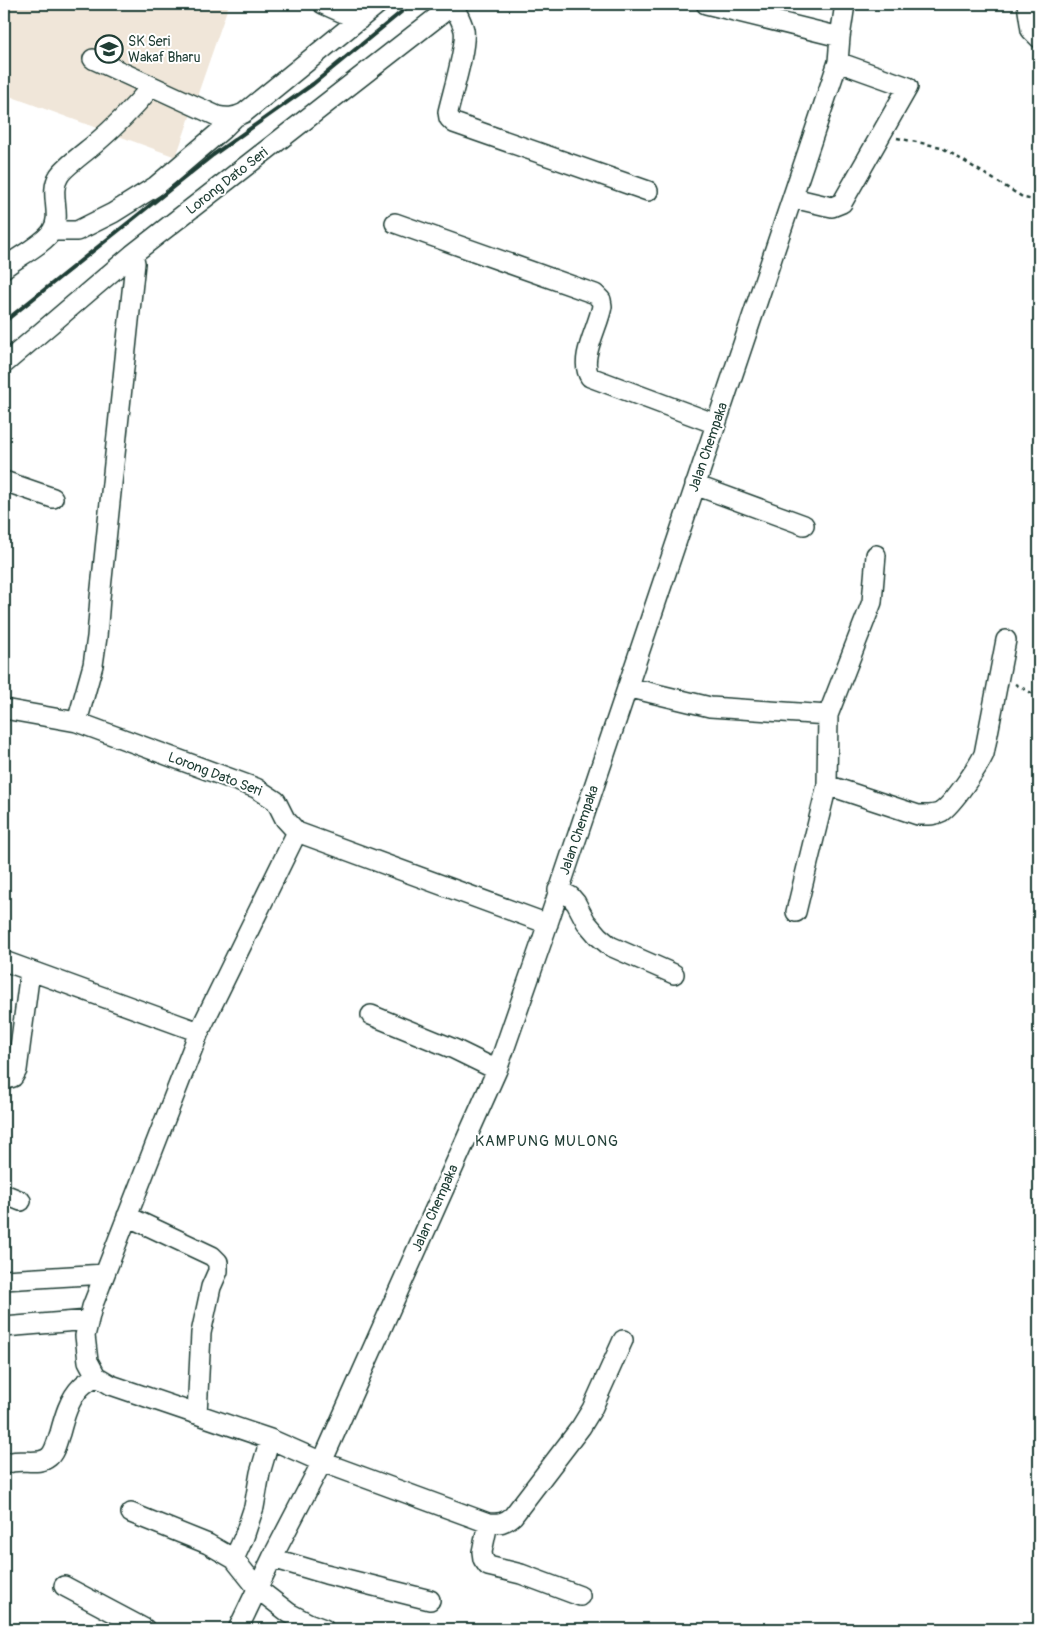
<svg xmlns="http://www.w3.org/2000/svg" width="1043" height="1633" viewBox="0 0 1043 1633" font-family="Pangolin,sans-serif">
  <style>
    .built { fill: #f0e6d9 }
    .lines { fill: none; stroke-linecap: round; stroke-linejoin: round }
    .minor-casing { stroke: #1f3d34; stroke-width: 22 }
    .path { stroke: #1f3d34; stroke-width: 2.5; stroke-dasharray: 4 4; stroke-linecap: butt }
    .minor { stroke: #fff; stroke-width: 19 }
    .rail { stroke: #1f3d34; stroke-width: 4 }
    .labels { text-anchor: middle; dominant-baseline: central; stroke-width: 4; stroke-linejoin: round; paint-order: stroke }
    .poi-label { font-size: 14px; fill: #1f3d34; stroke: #fff; text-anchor: start }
    .street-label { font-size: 14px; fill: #1f3d34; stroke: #fff }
    .neighbourhood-label { font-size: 15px; letter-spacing: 1px; fill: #1f3d34; stroke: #fff }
  </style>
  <rect width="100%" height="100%" fill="#fff"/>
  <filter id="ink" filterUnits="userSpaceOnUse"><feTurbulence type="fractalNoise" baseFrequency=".02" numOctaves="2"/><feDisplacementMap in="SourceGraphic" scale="10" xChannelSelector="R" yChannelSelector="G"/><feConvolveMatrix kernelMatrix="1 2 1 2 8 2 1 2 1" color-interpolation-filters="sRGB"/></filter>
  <g filter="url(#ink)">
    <path class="built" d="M 4,4 L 229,4 L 176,157 L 4,94 Z"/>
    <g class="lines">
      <g class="minor-casing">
        <path id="minor" d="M 323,4 L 359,20
          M 706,4 L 840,37
          M 1027,4 L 1031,30 L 1039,38
          M 453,5 C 457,13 462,21 464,30 C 467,46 452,94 448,112 L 449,118 L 454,123 L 648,191
          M 93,59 L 217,116 C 227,118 234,118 244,113 L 378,4
          M 793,198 L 827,206 L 832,207 L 842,203 L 908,87 L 838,62
          M 395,223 L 595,294 L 601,300 L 602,306 C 599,326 578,359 590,377 L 716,424
          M 53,231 L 77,231 L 113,213 L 156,186 L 223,129 L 235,117
          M 4,268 C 16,258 44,244 52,231 C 63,215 48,193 59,176 C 63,168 88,150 96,143 C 116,126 135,106 152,86
          M 4,364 L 133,254 L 454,4
          M 4,481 L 53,498
          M 695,485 L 804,525
          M 627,687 L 710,707 L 828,715
          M 4,709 L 77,722 L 256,788 L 276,801 L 285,819 L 297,832 L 548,924
          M 77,722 L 93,665 L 97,637 L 100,598 L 135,263 L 133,254
          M 827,785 L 918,815 C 926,815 934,816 941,812 C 953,804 978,767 984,754 L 1006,640
          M 558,890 L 570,896 L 576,903 L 586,922 L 598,936 L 610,946 L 674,974
          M 796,912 L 827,785 L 828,715 L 872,602 L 876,555
          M 4,961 L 199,1032 L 92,1307 L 85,1336 L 88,1361 L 96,1376 L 111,1385 L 270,1439 L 322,1462 L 488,1523 C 499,1524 505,1523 513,1516 L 581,1427 L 592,1409 L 623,1340
          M 371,1015 L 454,1049 L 497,1070
          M 199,1032 L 297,832
          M 4,1080 L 13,1077 L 17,1070 L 30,971
          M 4,1194 L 21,1201
          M 127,1216 L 212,1256 L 218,1262 L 218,1271 L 211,1287 L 201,1333 L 197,1414
          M 4,1280 L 105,1274
          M 4,1327 L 89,1320
          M 4,1465 C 18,1456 37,1467 49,1457 C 55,1452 57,1441 60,1433 C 64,1418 69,1399 81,1387 C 85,1383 91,1379 96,1376
          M 131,1513 L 208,1544 L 234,1559 L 258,1589 L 289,1613 L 308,1623 L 324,1629
          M 488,1523 L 482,1552 L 483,1559 L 488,1566 L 521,1574 L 580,1596
          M 272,1558 L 326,1574 L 430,1600
          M 234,1559 L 244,1537 L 254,1507 L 260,1473 L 270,1439
          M 64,1586 L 145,1629
          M 238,1629 L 272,1558 L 322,1462 L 497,1070 L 543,938 L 838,62 L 840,37 L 845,4"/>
      </g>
      <path class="path" d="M 897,138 L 941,147 L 1024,198 L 1039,201
        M 1015,684 L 1039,697"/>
      <use href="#minor" class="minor"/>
      <path class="rail" d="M 4,322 L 213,155 L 313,84 L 411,4"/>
    </g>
  </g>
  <defs>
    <g id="school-ring" transform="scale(1.4375)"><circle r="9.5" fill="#fff" stroke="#1f3d34" stroke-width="1.5"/><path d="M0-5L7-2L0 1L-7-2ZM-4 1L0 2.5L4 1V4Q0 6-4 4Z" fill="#1f3d34"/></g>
  </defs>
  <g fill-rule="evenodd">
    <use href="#school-ring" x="109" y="49"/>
  </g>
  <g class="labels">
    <g class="poi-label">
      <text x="128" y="41">SK Seri<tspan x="128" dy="16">Wakaf Bharu</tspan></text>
    </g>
    <g class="street-label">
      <text transform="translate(227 181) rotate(-38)">Lorong Dato Seri</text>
      <text transform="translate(708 447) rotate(-71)">Jalan Chempaka</text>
      <text transform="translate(215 774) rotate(21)">Lorong Dato Seri</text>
      <text transform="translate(579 830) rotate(-71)">Jalan Chempaka</text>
      <text transform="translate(435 1208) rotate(-66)">Jalan Chempaka</text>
    </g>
    <g class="neighbourhood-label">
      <text x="547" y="1141">KAMPUNG MULONG</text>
    </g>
  </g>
  <rect width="1043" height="1633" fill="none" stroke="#fff" stroke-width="20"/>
  <rect x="10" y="10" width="1023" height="1613" fill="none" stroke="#1f3d34" stroke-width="2" filter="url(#ink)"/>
</svg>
